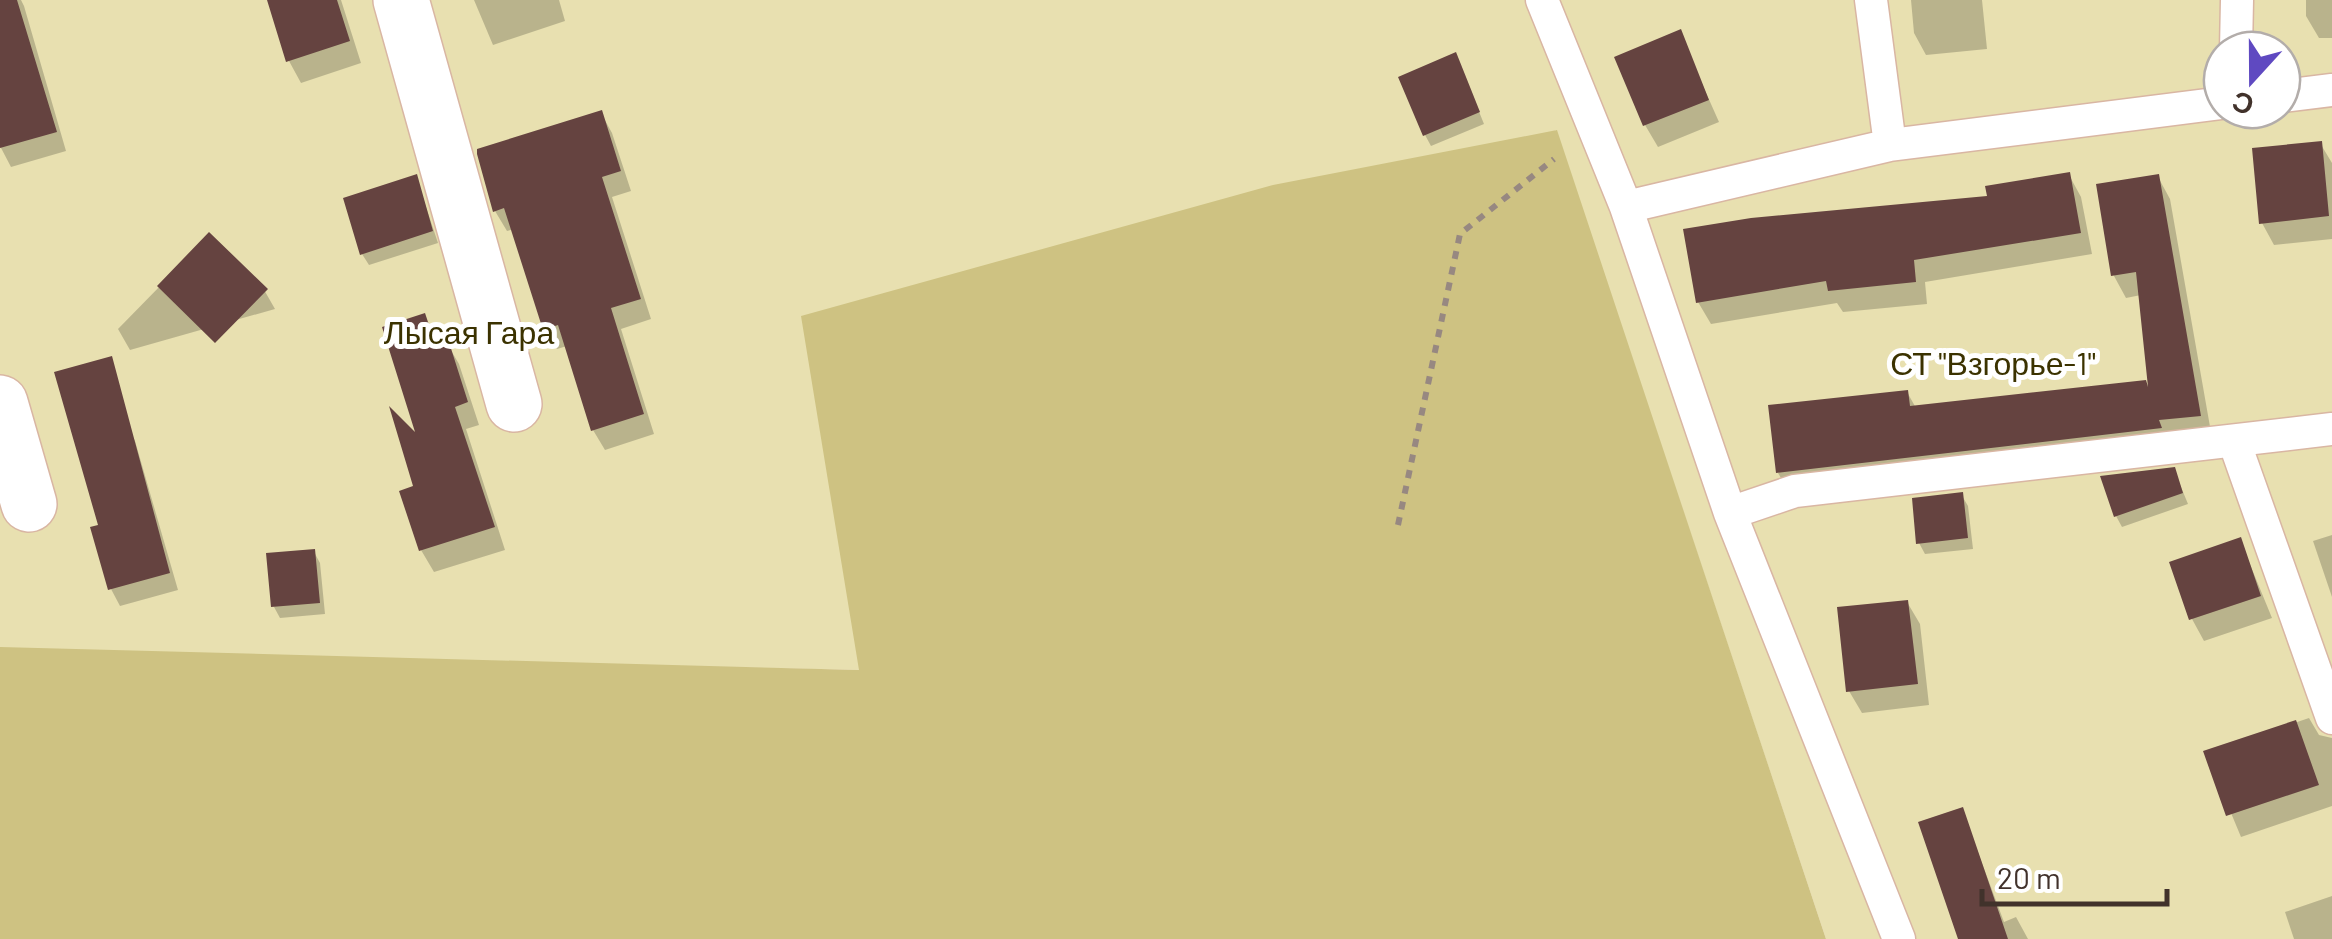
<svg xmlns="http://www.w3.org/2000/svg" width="2332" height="939" viewBox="0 0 2332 939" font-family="Barlow,sans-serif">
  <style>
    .green { fill: #e8e0b0; fill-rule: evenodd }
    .forest { fill: #cec282 }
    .shadow { fill: #0003 }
    .building { fill: #654340 }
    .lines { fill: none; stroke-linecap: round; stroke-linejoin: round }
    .lane-casing { stroke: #d9b6a3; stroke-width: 35 }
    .street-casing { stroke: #d9b6a3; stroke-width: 58 }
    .path { stroke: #978881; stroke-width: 6; stroke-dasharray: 8 8; stroke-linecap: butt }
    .lane { stroke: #fff; stroke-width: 32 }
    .street { stroke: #fff; stroke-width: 55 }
    .labels { text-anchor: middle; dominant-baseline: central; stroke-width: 10; stroke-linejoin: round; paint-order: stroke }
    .park-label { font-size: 32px; fill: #3b3200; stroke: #fff }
  </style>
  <rect width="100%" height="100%" fill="#fff0e8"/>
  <path class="green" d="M 0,0 L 2332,0 L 2332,939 L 1826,939 L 1556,130 L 860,670 L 0,653 ZM 2222,50 L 2282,50 L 2282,110 L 2222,110 Z"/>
  <path class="forest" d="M 1557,130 L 1826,939 L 0,939 L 0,647 L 859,670 L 801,316 L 1273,185 Z"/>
  <path class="shadow" d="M 0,0 L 21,0 L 24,6 L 66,151 L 11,167 L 0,146 Z
    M 270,0 L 341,0 L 361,63 L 301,83 L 289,61 Z
    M 474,0 L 559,0 L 565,21 L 493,45 Z
    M 1911,0 L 1982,0 L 1987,49 L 1926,55 L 1914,33 Z
    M 2306,0 L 2332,0 L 2332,38 L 2319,38 L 2306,16 Z
    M 1679,32 L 1719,122 L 1658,147 L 1645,125 Z
    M 1461,67 L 1484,124 L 1431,146 L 1425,135 Z
    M 601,113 L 612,133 L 631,191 L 612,197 L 651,319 L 621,329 L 654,434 L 605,450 L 593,430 L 567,346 L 557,349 L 545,328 L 514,229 L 507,231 L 495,211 L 480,151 Z
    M 2320,143 L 2332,163 L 2332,239 L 2274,245 L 2262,223 Z
    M 2069,175 L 2081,197 L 2092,254 L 1925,282 L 1927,304 L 1843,312 L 1837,303 L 1711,324 L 1698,302 L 1990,198 Z
    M 416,177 L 438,243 L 369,265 L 362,254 Z
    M 2158,177 L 2170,199 L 2212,438 L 1791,495 L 1778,473 L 1907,392 L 1916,408 L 2152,395 L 2141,295 L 2126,298 L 2114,276 Z
    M 209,236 L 263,288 L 275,309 L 130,350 L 118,329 Z
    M 424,316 L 439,345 L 446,342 L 459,364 L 479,425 L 466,429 L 505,550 L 434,572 L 421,550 L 402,492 L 416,488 Z
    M 126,424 L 135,441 L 178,590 L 120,606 L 111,589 L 101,527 Z
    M 2174,470 L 2188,504 L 2122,527 L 2116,516 Z
    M 1961,494 L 1968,506 L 1973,549 L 1925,554 L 1919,543 Z
    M 2332,535 L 2332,597 L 2313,541 Z
    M 2240,540 L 2272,618 L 2204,641 L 2192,619 Z
    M 314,552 L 320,563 L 325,614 L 280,618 L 274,607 Z
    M 1907,602 L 1920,624 L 1929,705 L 1862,713 L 1849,691 Z
    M 2309,718 L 2319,735 L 2332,738 L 2332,806 L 2241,837 L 2206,753 Z
    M 1962,810 L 2004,922 L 2016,917 L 2028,939 L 1964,939 Z
    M 2332,896 L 2332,939 L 2294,939 L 2285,912 Z"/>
  <path class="building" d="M 0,0 L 17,0 L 57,132 L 0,148 Z
    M 267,0 L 337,0 L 350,41 L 286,62 Z
    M 1681,29 L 1709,100 L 1643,126 L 1614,57 Z
    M 1456,52 L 1480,112 L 1423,136 L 1398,77 Z
    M 602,110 L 621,171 L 602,177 L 641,299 L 611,308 L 644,414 L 591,431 L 558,325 L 543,330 L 504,208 L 493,212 L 477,154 L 477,149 Z
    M 2322,141 L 2329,216 L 2259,224 L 2252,148 Z
    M 2070,172 L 2081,233 L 1914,260 L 1916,282 L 1828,291 L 1826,281 L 1696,303 L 1683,229 L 1751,218 L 1987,196 L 1985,186 Z
    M 417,174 L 433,231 L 360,255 L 343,198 Z
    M 2159,174 L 2201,416 L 2159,420 L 2162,428 L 1776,473 L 1768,405 L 1908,390 L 1910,406 L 2146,380 L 2148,387 L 2136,272 L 2111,276 L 2096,184 Z
    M 209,232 L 268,289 L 215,343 L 157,286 Z
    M 425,313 L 435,343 L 448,339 L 468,402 L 455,407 L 495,527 L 419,551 L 399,491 L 413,486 L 389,406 L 415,432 L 382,327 Z
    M 112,356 L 170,573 L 108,590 L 90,527 L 98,525 L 54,372 Z
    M 2175,467 L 2183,493 L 2114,517 L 2100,476 Z
    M 1963,492 L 1968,538 L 1916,544 L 1912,498 Z
    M 2241,537 L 2261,596 L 2189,620 L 2169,562 Z
    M 315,549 L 320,603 L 271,607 L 266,553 Z
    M 1908,600 L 1918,684 L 1846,692 L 1837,607 Z
    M 2296,720 L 2319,785 L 2226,816 L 2203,751 Z
    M 1963,807 L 2008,939 L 1958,939 L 1918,822 Z"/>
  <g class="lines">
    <g class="lane-casing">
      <path id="lane" d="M 1542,0 L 1626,207 L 1730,513 L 1899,939
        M 1871,0 L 1890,145
        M 2236,50 L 2237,0
        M 2282,96 L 2332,90
        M 1626,207 L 1890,145 L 2222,103
        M 2234,441 L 2332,718
        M 1730,513 L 1795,491 L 2332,429"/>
    </g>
    <g class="street-casing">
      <path id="street" d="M 401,0 L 514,404
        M 0,403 L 29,504"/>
    </g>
    <path class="path" d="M 1398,525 L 1460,234 L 1554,159"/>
    <use href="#lane" class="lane"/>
    <use href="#street" class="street"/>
  </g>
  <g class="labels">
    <g class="park-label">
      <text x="469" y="331">Лысая Гара</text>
      <text x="1993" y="362">СТ "Взгорье-1"</text>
    </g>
  </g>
  <g transform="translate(2252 80) rotate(201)"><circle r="48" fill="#ffffff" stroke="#b3adaa" stroke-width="2.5"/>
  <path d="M0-8L18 38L0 25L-18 38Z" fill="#5f49c1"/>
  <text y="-15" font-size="28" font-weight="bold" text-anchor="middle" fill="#41322b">С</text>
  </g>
  <path d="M1982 889v15h185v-15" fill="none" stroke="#41322b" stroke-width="5"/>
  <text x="1997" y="889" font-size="30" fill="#41322b" stroke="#ffffff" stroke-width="8" paint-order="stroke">20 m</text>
</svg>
